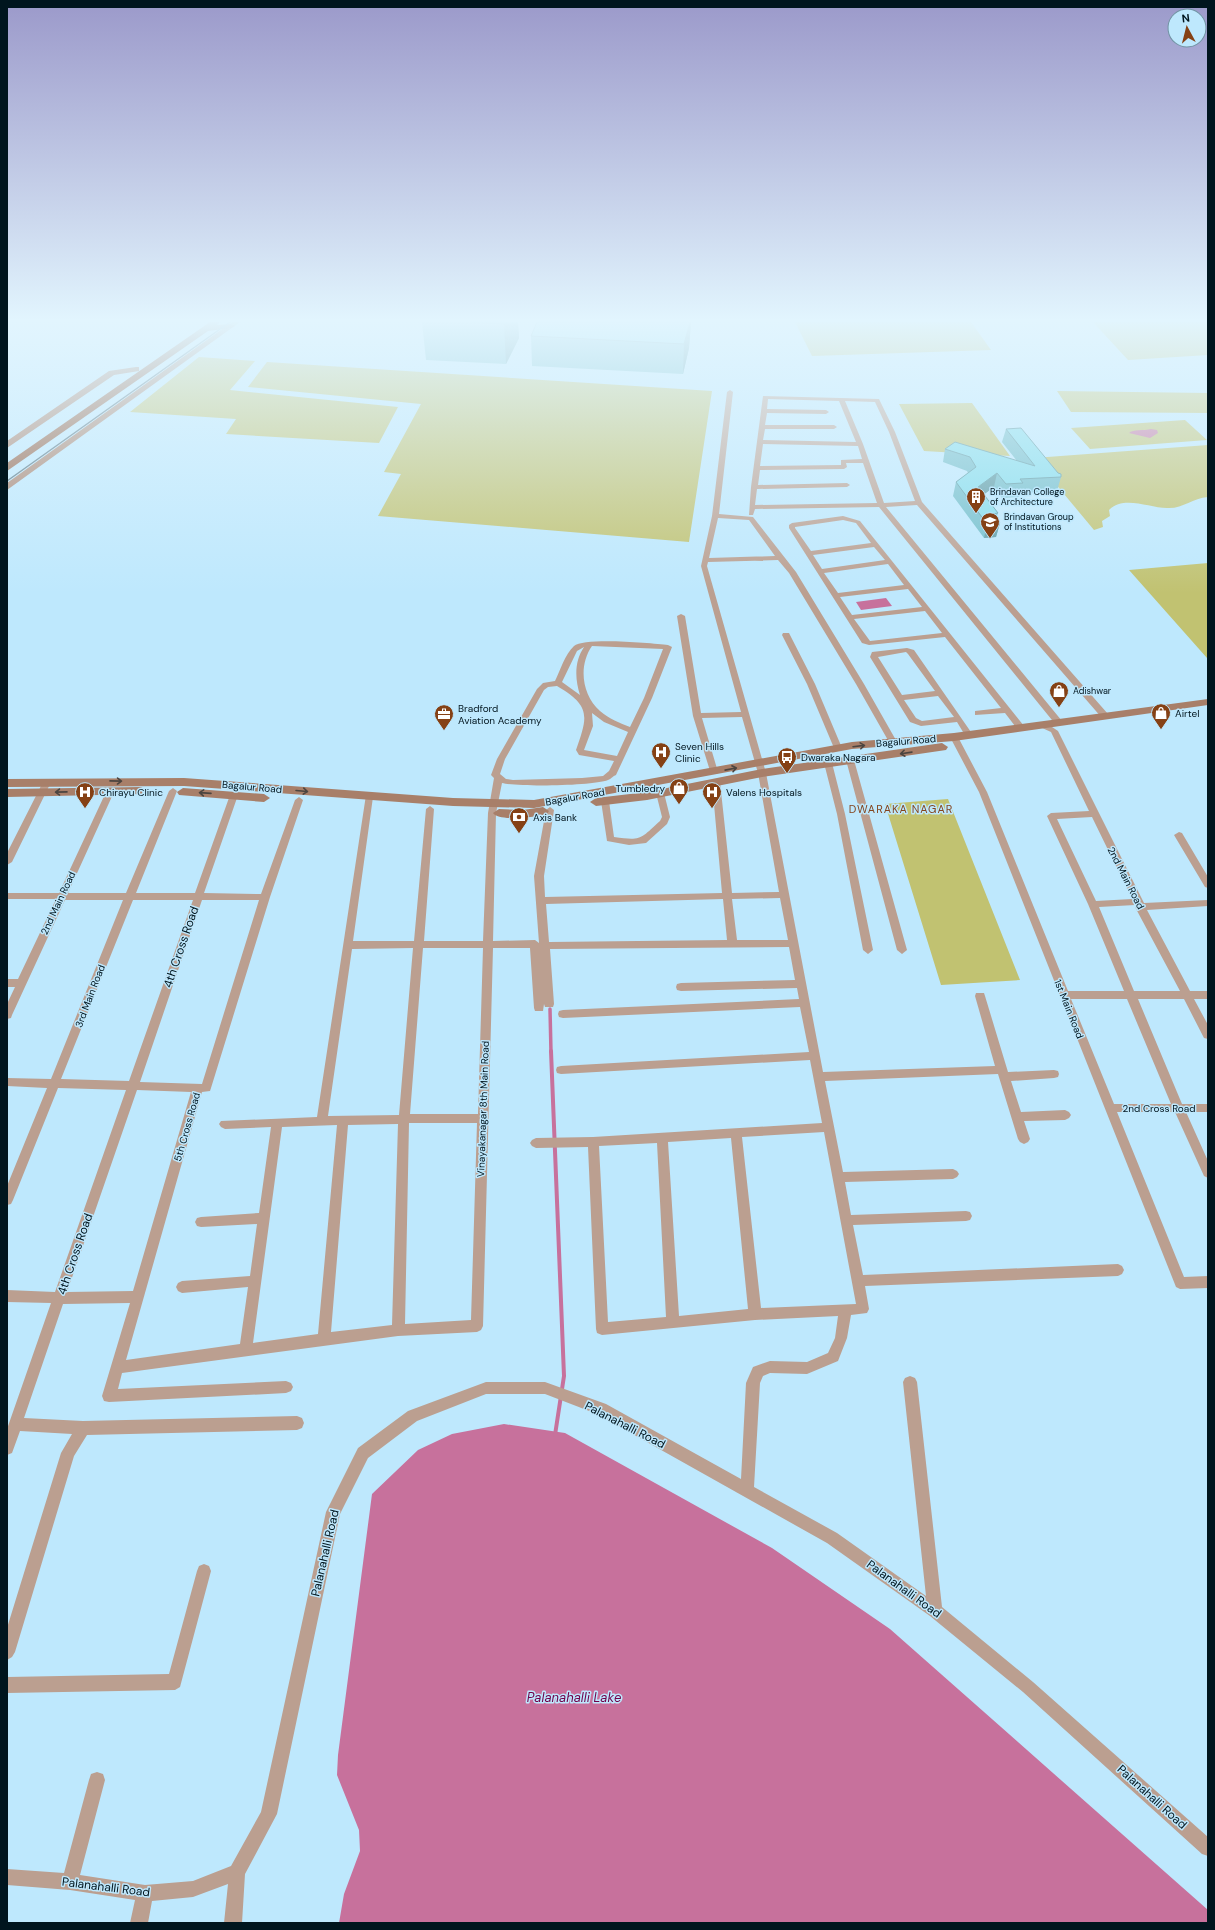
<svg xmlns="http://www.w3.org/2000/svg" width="1215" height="1930" viewBox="0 0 1215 1930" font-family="'DM Sans',sans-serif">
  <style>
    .green { fill: #c1c271 }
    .water { fill: #c7719c }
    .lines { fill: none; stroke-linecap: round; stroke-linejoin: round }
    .stream-far1 { stroke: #c7719c; stroke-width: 3.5 }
    .stream { stroke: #c7719c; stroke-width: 4 }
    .minor { fill: #bb9f90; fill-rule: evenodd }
    .secondary { fill: #a87f69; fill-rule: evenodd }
    .trunk { fill: #925d40; fill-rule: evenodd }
    .rail { stroke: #506e7c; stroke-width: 1.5 }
    .wall { fill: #71bdca }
    .shaded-wall { fill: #5c9aa4 }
    .building { fill: #83dceb; stroke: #5c9aa4 }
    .oneway { stroke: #4c4540 }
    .labels { text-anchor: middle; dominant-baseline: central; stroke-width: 3; stroke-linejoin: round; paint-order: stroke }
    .far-poi-label { font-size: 9px; fill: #00151e; stroke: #bee8fd; text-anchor: start }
    .poi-label { font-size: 10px; fill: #00151e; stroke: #bee8fd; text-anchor: start }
    .street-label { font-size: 10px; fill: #00151e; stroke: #bee8fd }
    .neighbourhood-label { font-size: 11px; letter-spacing: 1px; fill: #83441e; stroke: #bee8fd }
    .near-street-label { font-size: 12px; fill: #00151e; stroke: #bee8fd }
    .near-water-label { font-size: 13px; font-style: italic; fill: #700049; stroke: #bee8fd }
  </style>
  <rect width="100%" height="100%" fill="#bee8fd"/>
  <path class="green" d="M 795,322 L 971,322 L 991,350 L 812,356 Z
    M 1093,322 L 1208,322 L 1208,355 L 1128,360 Z
    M 199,357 L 255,361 L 230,390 L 398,407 L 379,443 L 226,434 L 236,419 L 130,412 Z
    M 267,362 L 712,391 L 689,542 L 378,516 L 401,474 L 384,472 L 421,404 L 248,387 Z
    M 1057,391 L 1208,393 L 1208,413 L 1071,412 Z
    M 972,403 L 1010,456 L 924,451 L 899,404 Z
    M 1185,420 L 1207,440 L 1090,449 L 1071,428 Z
    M 1208,445 L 1208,497 C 1192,498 1183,509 1167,508 C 1149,508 1124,495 1109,510 L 1110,516 L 1102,521 L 1103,527 L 1094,530 L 1034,458 Z
    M 1208,563 L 1208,658 L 1207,658 L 1129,570 Z
    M 948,799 L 1020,980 L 941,985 L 885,804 Z"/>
  <path class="water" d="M 1151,429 L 1157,430 L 1158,433 L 1150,438 L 1129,433 C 1133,429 1144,431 1151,429 Z
    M 886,598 L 892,606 L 861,610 L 856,602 Z
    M 504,1424 L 565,1433 L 772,1548 L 890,1629 L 1208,1910 L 1208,1923 L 339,1923 L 344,1894 L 360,1851 L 359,1830 L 337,1775 L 338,1755 L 372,1494 L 418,1450 L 452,1434 Z"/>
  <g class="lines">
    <path class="stream-far1" d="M 550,1009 L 551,1052"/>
    <path class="stream" d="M 551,1051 L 564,1376 L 555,1435"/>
    <path class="minor" d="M 730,390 L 733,392 L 719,514 L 753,517 L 796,572 L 864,684 L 897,742 L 893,745 L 889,742 L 856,684 L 789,573 L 778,560 L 708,562 L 707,566 L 766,773 L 823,1072 L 995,1066 L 975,996 L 976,993 L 984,993 L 985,996 L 1008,1072 L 1054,1070 L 1058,1071 L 1059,1074 L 1058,1077 L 1054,1078 L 1011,1081 L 1021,1112 L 1065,1110 L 1069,1112 L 1071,1115 L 1069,1118 L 1065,1120 L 1024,1121 L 1030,1139 L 1028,1142 L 1024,1144 L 1020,1142 L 1018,1139 L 998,1074 L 825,1081 L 843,1172 L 953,1169 L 957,1171 L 959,1174 L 957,1177 L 953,1179 L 845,1182 L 851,1215 L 966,1211 L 970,1212 L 972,1216 L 970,1220 L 966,1221 L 853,1225 L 863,1275 L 1118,1264 L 1122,1266 L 1124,1270 L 1122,1274 L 1118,1276 L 865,1286 L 869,1309 L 867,1313 L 851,1315 L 847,1338 L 838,1361 L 807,1374 L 770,1373 L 763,1376 L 760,1383 L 754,1487 L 837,1533 L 926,1596 L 903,1382 L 905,1378 L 910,1376 L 915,1378 L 917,1382 L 942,1607 L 1033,1682 L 1208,1837 L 1208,1856 L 1202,1854 L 1023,1692 L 930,1616 L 827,1543 L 597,1414 L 545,1394 L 486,1394 L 417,1421 L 368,1458 L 340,1514 L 277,1814 L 245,1874 L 242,1923 L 224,1923 L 228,1884 L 193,1897 L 152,1901 L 148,1923 L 130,1923 L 135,1900 L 70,1890 L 7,1885 L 7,1869 L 64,1873 L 89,1780 L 91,1774 L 97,1772 L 103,1774 L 105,1780 L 80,1875 L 145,1885 L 193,1881 L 231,1866 L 261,1812 L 326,1512 L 358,1448 L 408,1411 L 486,1382 L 545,1382 L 606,1404 L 741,1479 L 746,1383 L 753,1367 L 770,1361 L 807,1362 L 828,1353 L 835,1338 L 838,1316 L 755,1320 L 602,1335 L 597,1333 L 596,1329 L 588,1147 L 536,1148 L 532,1146 L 530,1143 L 532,1140 L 536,1138 L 593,1137 L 822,1123 L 810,1060 L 561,1074 L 557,1073 L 556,1070 L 557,1067 L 561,1066 L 809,1052 L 800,1007 L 563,1018 L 559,1017 L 558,1014 L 559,1011 L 563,1010 L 799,999 L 797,988 L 681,991 L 677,990 L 676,987 L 677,984 L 681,983 L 795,980 L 789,947 L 550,949 L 554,1004 L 553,1007 L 545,1007 L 544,1004 L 543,1011 L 535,1011 L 534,1008 L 530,948 L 493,948 L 483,1326 L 481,1330 L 477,1332 L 398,1336 L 122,1373 L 118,1389 L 286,1381 L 291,1383 L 293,1387 L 291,1391 L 286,1393 L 109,1402 L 104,1401 L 102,1396 L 130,1303 L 63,1304 L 24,1418 L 83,1421 L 297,1416 L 302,1418 L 304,1423 L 302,1428 L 297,1430 L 87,1435 L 74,1456 L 15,1652 L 12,1657 L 7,1660 L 7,1628 L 61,1453 L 72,1434 L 20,1431 L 12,1453 L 7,1455 L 7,1429 L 51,1303 L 7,1302 L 7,1290 L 55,1292 L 126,1090 L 58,1088 L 13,1200 L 11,1204 L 7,1205 L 7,1186 L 47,1088 L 7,1086 L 7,1078 L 51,1079 L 123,900 L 65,900 L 12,1015 L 11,1018 L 7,1019 L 7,1004 L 15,987 L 7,987 L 7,979 L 18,979 L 56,899 L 7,899 L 7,893 L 59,893 L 106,792 L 110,789 L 114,792 L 68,893 L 126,893 L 169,791 L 173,788 L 177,791 L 136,893 L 195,893 L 230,795 L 234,792 L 238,795 L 204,893 L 261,894 L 295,800 L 299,797 L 303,800 L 270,897 L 211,1088 L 210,1091 L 202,1092 L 126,1360 L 240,1344 L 248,1287 L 182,1293 L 178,1291 L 176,1287 L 178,1283 L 182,1281 L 250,1276 L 257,1224 L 201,1227 L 197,1226 L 195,1222 L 197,1218 L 201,1217 L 259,1213 L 271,1127 L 225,1129 L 221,1127 L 219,1124 L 221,1121 L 317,1117 L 366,795 L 372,795 L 373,797 L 353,941 L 414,941 L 426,809 L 430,806 L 434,809 L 424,941 L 483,941 L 488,813 L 494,778 L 491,775 L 497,759 L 537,689 L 543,683 L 555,681 C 560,671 565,654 574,646 C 584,637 652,643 668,645 L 672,647 L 652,698 L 616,775 C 613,776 611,779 608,780 C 593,786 518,787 502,783 L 496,813 L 493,941 L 535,940 L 539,943 L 534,876 L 546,810 L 550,807 L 554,810 L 544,876 L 545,897 L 722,893 L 712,782 L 716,779 L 720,782 L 732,893 L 779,892 L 758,773 L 742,717 L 702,718 L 718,772 L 717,774 L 711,774 L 693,716 L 677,616 L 681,614 L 685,616 L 701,713 L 741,712 L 701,566 L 712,516 L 727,392 ZM 718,518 L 749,520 L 775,556 L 709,558 ZM 592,646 L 663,649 L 644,698 L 630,727 C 620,723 609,719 600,711 C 582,695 578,666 592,646 ZM 584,647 C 574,662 575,679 580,695 L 562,682 L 577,651 ZM 557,686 C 591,706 588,716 576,750 L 579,755 L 614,761 L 609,771 L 603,776 L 582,778 L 513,780 L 506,779 L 500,774 L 505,759 L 544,690 L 548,687 ZM 592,713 L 604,722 L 628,732 L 617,756 L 584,750 L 593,726 ZM 780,898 L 788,940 L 737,940 L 732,899 ZM 723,899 L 727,940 L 549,942 L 546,904 ZM 133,900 L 193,900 L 129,1081 L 61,1079 ZM 202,900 L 259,900 L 202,1084 L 140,1082 ZM 413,948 L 399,1115 L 328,1116 L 352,949 ZM 423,948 L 483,948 L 478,1114 L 410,1114 ZM 137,1090 L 191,1092 L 133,1291 L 67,1292 ZM 409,1123 L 477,1123 L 471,1320 L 405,1324 ZM 398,1124 L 392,1325 L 331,1332 L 348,1125 ZM 337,1125 L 318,1334 L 253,1343 L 282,1127 ZM 824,1132 L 856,1304 L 761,1308 L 742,1137 ZM 731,1138 L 748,1309 L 679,1316 L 668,1142 ZM 657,1143 L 666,1317 L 608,1322 L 599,1146 Z
      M 763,396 L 879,399 L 895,432 L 922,502 L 1108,714 L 1108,718 L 1102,718 L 917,505 L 886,507 L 1062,721 L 1062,725 L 1056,725 L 879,507 L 755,509 L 753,515 L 749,515 L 751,487 ZM 768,399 L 839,401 L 856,442 L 763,440 L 765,429 L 834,429 L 837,427 L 834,425 L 765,425 L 767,413 L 826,414 L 829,412 L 826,410 L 767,409 ZM 845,401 L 875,402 L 889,432 L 915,501 L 884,503 L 863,444 ZM 763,444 L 858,446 L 862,459 L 841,460 L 841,465 L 760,466 ZM 846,463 L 863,463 L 877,503 L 755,505 L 757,489 L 847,487 L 850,485 L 847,483 L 758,485 L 760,470 L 844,469 L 847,467 Z
      M 843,516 L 860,521 L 1024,726 L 1024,730 L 1018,730 L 1005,713 L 975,715 L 975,711 L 1001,708 L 945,637 L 869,645 L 862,643 L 789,528 L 789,525 L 792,523 ZM 843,520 L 856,523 L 871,543 L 811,551 L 795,528 L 795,527 ZM 874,547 L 885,560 L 822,569 L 813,555 ZM 888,564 L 904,585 L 838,593 L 824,573 ZM 908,589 L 922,607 L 852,615 L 840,597 ZM 925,611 L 942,633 L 870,641 L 854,619 Z
      M 783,633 L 789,633 L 790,635 L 815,684 L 842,748 L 841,750 L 838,751 L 834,748 L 807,684 L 782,635 Z
      M 907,648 L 914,650 L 973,735 L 972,737 L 966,737 L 957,722 L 921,726 L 910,722 L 870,657 L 872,652 ZM 906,652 L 908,654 L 935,691 L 902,695 L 878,657 ZM 938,696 L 954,717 L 922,721 L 916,718 L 904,700 Z
      M 1040,723 L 1046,723 L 1058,731 L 1144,903 L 1208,900 L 1208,906 L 1147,910 L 1190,991 L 1208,991 L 1208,999 L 1194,999 L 1208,1025 L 1208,1039 L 1204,1038 L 1184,999 L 1138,999 L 1182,1104 L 1208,1104 L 1208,1112 L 1186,1112 L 1208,1161 L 1208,1178 L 1204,1176 L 1175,1112 L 1117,1112 L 1184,1277 L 1208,1276 L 1208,1288 L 1180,1289 L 1176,1287 L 979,792 L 950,737 L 954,734 L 958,737 L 987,792 L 1068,991 L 1124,991 L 1088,904 L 1047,816 L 1051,813 L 1089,811 L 1051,732 L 1040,727 ZM 1092,817 L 1132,899 L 1096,901 L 1057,819 ZM 1135,905 L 1135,907 L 1180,991 L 1134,991 L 1099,907 ZM 1071,999 L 1127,999 L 1171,1104 L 1114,1104 Z
      M 850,757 L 854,760 L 907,950 L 902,954 L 897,950 L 846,760 Z
      M 828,760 L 832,763 L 845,814 L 873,950 L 868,954 L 863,950 L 837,814 L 824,763 Z
      M 47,779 L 51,782 L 12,862 L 7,865 L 7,853 L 43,782 Z
      M 660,790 L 664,793 L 670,817 L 667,824 L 646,843 L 629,845 L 607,841 L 601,801 L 602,799 L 605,798 L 609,801 L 614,837 C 642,841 640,839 660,821 L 662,817 L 656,793 Z
      M 1179,832 L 1182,833 L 1208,877 L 1208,888 L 1205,887 L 1174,835 Z
      M 204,1564 L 209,1566 L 211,1571 L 180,1687 L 175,1690 L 7,1693 L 7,1677 L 169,1674 L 197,1571 L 199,1566 Z"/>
    <path class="secondary" d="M 232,322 L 240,322 L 7,490 L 7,483 Z
      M 136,367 L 139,367 L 139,371 L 114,375 L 7,448 L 7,441 L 109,371 Z
      M 1208,699 L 1208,705 L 954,741 L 852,749 L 534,808 L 453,806 L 184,786 L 7,787 L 7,779 L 184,778 L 453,798 L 534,800 L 852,742 L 954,733 Z
      M 942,743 L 948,747 L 946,750 L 762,777 L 647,800 L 596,806 L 590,802 L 596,798 L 647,792 L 762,769 Z
      M 141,787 L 147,791 L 145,794 L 7,797 L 7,789 Z
      M 183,788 L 264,794 L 270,798 L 264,802 L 179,795 L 177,792 Z
      M 543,807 L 549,811 L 547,814 C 537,817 499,822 493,813 L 499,809 L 523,810 Z"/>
    <path class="trunk" d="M 210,322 L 220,322 L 217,325 L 231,324 L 235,326 L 231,328 L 208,331 L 7,471 L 7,463 Z"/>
    <path class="rail" d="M 7,481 L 230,322"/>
  </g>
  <path class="wall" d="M 422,322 L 518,322 L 519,338 L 506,364 L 426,360 Z
    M 537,322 L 691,322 L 689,348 L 683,374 L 532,366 L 531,336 Z
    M 1006,429 L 1061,477 L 1057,491 L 1020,493 L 1019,497 L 1002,498 L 994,487 L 984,494 L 998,513 L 996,519 L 1000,523 L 996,537 L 984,538 L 953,496 L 956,482 L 968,473 L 967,471 L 943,462 L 945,449 L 1017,461 L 1002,442 Z"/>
  <path class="shaded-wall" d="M 505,322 L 518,322 L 519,338 L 506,364 L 504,324 Z
    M 690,322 L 691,322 L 689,348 L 683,374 L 684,344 Z
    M 997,473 L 994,487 L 975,501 L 978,487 Z
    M 1000,523 L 996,537 L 984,538 L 987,524 Z"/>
  <path class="building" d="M 471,322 L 505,322 L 504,324 Z
    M 537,322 L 690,322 L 684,344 L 531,336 Z
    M 1021,428 L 1058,473 L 1061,474 L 1061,477 L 1020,479 L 1023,483 L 1006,484 L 997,473 L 978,487 L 998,513 L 992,514 L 1000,523 L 987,524 L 956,482 L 976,467 L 970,457 L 945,449 L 955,442 L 1035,466 L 1006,429 Z"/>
  <defs><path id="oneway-shaft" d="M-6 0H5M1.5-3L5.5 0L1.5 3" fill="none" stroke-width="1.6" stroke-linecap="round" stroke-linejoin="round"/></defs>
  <g class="oneway">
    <use href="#oneway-shaft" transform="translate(859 746) rotate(-7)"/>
    <use href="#oneway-shaft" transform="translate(906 753) rotate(172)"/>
    <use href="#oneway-shaft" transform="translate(731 769) rotate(-11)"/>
    <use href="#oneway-shaft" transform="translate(116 781) rotate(1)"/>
    <use href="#oneway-shaft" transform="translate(302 791) rotate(5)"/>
    <use href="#oneway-shaft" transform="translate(61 792) rotate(179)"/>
    <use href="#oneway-shaft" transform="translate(205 793) rotate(-176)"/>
  </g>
  <linearGradient id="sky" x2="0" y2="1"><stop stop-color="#9b99ca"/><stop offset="0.54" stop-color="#e2f5fe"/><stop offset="1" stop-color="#e2f5fe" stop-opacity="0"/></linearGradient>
  <rect width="1215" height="593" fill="url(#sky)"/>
  <defs>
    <g id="building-pin" transform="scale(1)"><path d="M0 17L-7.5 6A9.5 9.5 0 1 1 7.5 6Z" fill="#854115" stroke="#bee8fd"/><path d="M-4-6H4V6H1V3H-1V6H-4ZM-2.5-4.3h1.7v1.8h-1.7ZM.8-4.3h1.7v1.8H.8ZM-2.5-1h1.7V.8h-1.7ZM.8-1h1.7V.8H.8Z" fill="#fff"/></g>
    <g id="university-pin" transform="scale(1)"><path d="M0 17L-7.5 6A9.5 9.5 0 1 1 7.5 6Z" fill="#854115" stroke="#bee8fd"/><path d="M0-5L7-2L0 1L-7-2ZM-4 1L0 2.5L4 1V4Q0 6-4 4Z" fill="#fff"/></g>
    <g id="shop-pin" transform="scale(1)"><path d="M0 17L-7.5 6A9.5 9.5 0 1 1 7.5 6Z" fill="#854115" stroke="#bee8fd"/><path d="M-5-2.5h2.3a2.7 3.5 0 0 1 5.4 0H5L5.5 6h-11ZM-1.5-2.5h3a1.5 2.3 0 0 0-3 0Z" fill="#fff"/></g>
    <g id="office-pin" transform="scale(1)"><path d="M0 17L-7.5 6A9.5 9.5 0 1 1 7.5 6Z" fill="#854115" stroke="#bee8fd"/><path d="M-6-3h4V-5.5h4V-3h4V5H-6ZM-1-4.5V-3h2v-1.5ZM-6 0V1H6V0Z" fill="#fff"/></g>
    <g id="hospital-pin" transform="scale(1)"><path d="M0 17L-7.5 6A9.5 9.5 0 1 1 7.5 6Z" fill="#854115" stroke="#bee8fd"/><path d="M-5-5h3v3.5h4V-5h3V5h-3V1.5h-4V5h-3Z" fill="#fff"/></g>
    <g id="bus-pin" transform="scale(1)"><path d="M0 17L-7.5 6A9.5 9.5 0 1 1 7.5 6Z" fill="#854115" stroke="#bee8fd"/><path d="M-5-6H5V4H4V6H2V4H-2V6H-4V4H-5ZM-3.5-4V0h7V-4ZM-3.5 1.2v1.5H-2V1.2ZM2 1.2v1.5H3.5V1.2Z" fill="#fff"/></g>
    <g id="bank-pin" transform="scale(1)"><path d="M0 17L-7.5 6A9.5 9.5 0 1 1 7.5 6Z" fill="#854115" stroke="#bee8fd"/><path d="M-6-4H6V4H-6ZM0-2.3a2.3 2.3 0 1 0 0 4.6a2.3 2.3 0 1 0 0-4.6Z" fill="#fff"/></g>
  </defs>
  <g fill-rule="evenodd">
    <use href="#building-pin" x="976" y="497"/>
    <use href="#university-pin" x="990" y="522"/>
    <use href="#shop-pin" x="1059" y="691"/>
    <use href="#shop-pin" x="1161" y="713"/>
    <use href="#office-pin" x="444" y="714"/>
    <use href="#hospital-pin" x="661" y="752"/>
    <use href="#bus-pin" x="787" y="757"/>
    <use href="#shop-pin" x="679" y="788"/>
    <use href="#hospital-pin" x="85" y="792"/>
    <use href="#hospital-pin" x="712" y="792"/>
    <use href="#bank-pin" x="519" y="817"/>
  </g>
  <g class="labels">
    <g class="far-poi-label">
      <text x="990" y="492">Brindavan College<tspan x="990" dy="10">of Architecture</tspan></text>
      <text x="1004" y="517">Brindavan Group<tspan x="1004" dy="10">of Institutions</tspan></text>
      <text x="1073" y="691">Adishwar</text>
    </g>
    <g class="poi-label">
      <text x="458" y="708">Bradford<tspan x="458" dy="12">Aviation Academy</tspan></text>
      <text x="1175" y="713">Airtel</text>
      <text x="675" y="746">Seven Hills<tspan x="675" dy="12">Clinic</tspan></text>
      <text x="801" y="757">Dwaraka Nagara</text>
      <text x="665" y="788" text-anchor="end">Tumbledry</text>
      <text x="99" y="792">Chirayu Clinic</text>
      <text x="726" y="792">Valens Hospitals</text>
      <text x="533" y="817">Axis Bank</text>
    </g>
    <g class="street-label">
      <text transform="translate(906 741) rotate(-5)">Bagalur Road</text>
      <text transform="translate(252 787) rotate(5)">Bagalur Road</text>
      <text transform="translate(575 797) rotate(-10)">Bagalur Road</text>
      <text transform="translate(1126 878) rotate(63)">2nd Main Road</text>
      <text transform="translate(58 903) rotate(-65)">2nd Main Road</text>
      <text transform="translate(90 996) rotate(-69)">3rd Main Road</text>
      <text transform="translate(1069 1009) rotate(68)">1st Main Road</text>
      <text x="1159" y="1108">2nd Cross Road</text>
      <text transform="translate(483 1109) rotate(-88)">Vinayakanagar 8th Main Road</text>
      <text transform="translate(187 1127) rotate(-74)">5th Cross Road</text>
    </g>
    <g class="neighbourhood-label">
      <text x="901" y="809">DWARAKA NAGAR</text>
    </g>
    <g class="near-street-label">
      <text transform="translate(181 947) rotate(-71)">4th Cross Road</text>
      <text transform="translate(75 1254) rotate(-71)">4th Cross Road</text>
      <text transform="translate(625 1425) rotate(27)">Palanahalli Road</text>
      <text transform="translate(325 1553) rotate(-77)">Palanahalli Road</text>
      <text transform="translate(904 1589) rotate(36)">Palanahalli Road</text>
      <text transform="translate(1152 1797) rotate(42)">Palanahalli Road</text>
      <text transform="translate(106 1887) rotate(7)">Palanahalli Road</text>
    </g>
    <g class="near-water-label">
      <text x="574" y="1697">Palanahalli Lake</text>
    </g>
  </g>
  <rect width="1215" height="1930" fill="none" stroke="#00151e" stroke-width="16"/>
  <g transform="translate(1187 28) rotate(353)"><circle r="19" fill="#bee8fd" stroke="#7294a4"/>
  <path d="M0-3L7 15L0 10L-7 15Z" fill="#854115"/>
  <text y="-6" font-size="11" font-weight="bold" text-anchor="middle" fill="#00151e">N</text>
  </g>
</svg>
